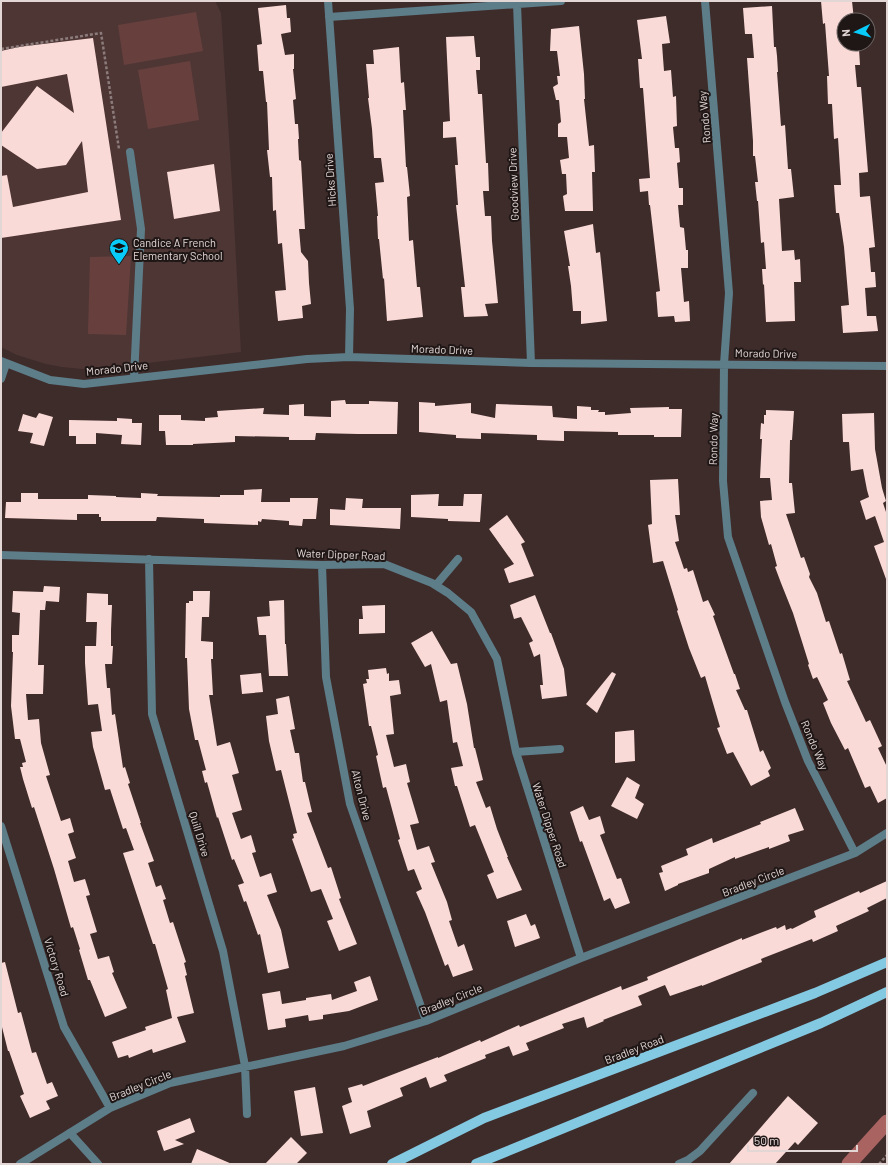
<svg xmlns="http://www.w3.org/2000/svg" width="888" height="1165" viewBox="0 0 888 1165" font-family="Barlow,sans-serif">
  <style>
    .built { fill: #4e3635 }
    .green { fill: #67403e }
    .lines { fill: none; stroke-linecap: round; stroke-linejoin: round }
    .canal { stroke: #a96461; stroke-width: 15 }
    .building { fill: #fadad7 }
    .path { stroke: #8b7c7b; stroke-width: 2.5; stroke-dasharray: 3 2; stroke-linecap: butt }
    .lane { stroke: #5d7d89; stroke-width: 8 }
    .street { stroke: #5d7d89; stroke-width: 8 }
    .primary { stroke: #84c9e2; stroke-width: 10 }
    .labels { text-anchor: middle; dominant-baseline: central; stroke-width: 4; stroke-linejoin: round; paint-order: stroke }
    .street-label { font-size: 11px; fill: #e3d7d6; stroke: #1f1716 }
    .poi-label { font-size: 11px; fill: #e3d7d6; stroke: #1f1716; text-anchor: start }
  </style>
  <rect width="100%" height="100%" fill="#3e2c2b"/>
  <path class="built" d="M 1,1 L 215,1 L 221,13 L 232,184 L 241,352 L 122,366 L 113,366 L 82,369 L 62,367 L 46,364 L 17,355 L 1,347 Z"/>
  <path class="green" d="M 196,12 L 203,51 L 124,65 L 118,25 Z
    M 190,61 L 199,120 L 148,129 L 138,70 Z
    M 131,256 L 126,335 L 88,334 L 90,257 Z"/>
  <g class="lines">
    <path class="canal" d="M 849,1164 L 887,1122"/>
  </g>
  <path class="building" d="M 821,1 L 852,1 L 854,20 L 844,20 L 844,44 L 852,44 L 852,50 L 859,49 L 860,65 L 855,65 L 857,87 L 861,87 L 868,172 L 859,173 L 860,197 L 870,196 L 875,247 L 869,248 L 871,272 L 875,272 L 876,287 L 865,288 L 867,316 L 876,316 L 878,331 L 843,333 L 841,306 L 849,305 L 844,247 L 839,213 L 836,213 L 834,185 L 841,185 L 838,138 L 834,139 L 832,104 L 828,104 L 827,76 L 829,76 L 825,23 L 823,24 Z
    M 286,5 L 287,18 L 290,18 L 291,32 L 281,34 L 285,55 L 294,54 L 294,69 L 293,69 L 296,99 L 293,100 L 295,124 L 298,124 L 299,139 L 298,139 L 299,160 L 301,161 L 305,229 L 299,229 L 301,252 L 308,261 L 309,283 L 311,304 L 302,306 L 303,318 L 278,321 L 275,291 L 286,290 L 282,243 L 278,244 L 276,210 L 273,211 L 272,177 L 270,177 L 267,150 L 269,150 L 267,102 L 266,102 L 263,71 L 259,71 L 257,45 L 262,44 L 258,8 Z
    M 772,6 L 774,47 L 776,47 L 777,56 L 778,72 L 777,72 L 781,126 L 785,125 L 788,169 L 791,169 L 794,197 L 779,199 L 782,251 L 794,250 L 795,260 L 800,259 L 801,282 L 794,282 L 795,321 L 766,322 L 764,284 L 763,285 L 762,269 L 766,269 L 764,242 L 761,243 L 758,201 L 757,201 L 755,182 L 758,182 L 755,156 L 753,156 L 753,141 L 747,58 L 754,58 L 752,34 L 745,34 L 743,8 Z
    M 666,16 L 670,43 L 662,44 L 664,71 L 671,70 L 673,97 L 676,96 L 677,126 L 673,127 L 675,148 L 679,148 L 680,162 L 677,163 L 679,188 L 683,188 L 683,205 L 678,205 L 680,227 L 684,228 L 686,250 L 688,250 L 688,268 L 681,268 L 684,302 L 689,301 L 690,321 L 675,322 L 674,316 L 658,317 L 656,292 L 660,291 L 650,205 L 649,205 L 648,191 L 640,192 L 639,179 L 650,178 L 643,88 L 640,88 L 638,59 L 642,59 L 637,20 Z
    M 579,26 L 584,74 L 585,99 L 584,99 L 589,146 L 594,145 L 595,172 L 592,172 L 593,211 L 565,211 L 563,196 L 567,194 L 566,174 L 562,174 L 560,160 L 569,158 L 567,137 L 558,137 L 558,124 L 561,122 L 559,100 L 556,100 L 553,87 L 558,84 L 557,76 L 560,76 L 557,51 L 550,51 L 551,29 Z
    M 474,36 L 476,57 L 480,57 L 480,70 L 476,70 L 478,94 L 482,94 L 486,163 L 488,163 L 489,191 L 483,191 L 485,216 L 491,216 L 492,241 L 498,303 L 485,304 L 488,316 L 464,317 L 461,287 L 465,287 L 456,205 L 458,205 L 455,165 L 458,165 L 456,137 L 443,138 L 443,122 L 450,121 L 446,37 Z
    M 93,38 L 121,220 L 1,238 L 1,176 L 7,175 L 13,207 L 88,192 L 82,141 L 66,165 L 37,169 L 1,145 L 1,133 L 37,86 L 74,113 L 67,74 L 1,87 L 1,51 L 18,47 Z
    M 399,47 L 401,83 L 404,82 L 406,110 L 403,110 L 406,167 L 407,167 L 410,196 L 407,197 L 409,241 L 413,240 L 417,287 L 420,287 L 423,317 L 387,321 L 384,278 L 383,279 L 379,239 L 378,239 L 377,216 L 378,216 L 375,183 L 384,182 L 381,158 L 374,158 L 372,129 L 368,98 L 369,98 L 366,64 L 374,64 L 373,50 Z
    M 214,164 L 220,211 L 174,219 L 167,172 Z
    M 593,224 L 596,253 L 600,252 L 607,321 L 581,324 L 581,311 L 573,311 L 571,286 L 568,266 L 570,266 L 564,231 Z
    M 345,400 L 346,404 L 369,404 L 369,401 L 398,402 L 397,434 L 358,434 L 316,433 L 315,440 L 289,440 L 289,437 L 235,436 L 235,442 L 193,444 L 193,445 L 166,445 L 165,431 L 159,431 L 159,415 L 181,415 L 181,420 L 205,421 L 205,418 L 218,417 L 217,411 L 264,408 L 263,414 L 289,415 L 289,405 L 304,404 L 304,416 L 331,417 L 331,401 Z
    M 419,402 L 435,403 L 435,406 L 471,403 L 471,413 L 495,418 L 496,404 L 552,406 L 553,417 L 577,419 L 577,406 L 591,407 L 591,410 L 599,410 L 598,412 L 605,412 L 605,415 L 631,413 L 630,408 L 669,407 L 669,409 L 682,409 L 681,437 L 654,437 L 654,435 L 618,435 L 618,432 L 564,431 L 564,441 L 537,440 L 537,435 L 481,433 L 481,439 L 456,438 L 456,435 L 419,432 Z
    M 766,410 L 794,411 L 792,440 L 790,440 L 789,483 L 792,483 L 795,513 L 786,514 L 801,558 L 804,557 L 810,574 L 809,577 L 817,593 L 826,622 L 829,621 L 840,654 L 842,653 L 850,680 L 847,681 L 866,722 L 870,720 L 882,746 L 878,748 L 887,767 L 887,798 L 878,803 L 870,786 L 865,788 L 848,748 L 845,750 L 831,723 L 823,703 L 828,700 L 817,677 L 813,679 L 808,665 L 809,664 L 793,613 L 781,583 L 775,567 L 777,566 L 771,544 L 769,545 L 761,517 L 760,501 L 772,500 L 770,478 L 760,478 L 762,439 L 760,439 L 761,423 L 764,424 L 764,415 L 766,415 Z
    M 39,413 L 53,417 L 44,446 L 30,443 L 33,433 L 18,431 L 23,414 L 36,418 Z
    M 874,413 L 875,449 L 882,488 L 886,501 L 883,503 L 887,515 L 887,579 L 886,579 L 874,546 L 884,542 L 875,516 L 866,520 L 860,501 L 869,497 L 867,490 L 863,469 L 851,471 L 849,442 L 843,442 L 842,414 Z
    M 117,418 L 132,419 L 132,423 L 142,423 L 141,445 L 121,444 L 122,435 L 96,433 L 96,444 L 76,444 L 76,436 L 69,436 L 69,420 L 117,421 Z
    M 678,479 L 680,515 L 675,515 L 679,541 L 675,542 L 684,569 L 687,568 L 688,572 L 693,570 L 703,602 L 708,600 L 715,615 L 713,616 L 734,674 L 735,674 L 740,689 L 736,690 L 745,710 L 747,710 L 760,752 L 763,750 L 771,768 L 768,771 L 770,776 L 751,786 L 733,752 L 727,754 L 717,728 L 720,727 L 705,676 L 701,678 L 689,648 L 677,611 L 678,610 L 663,561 L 653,563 L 648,525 L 652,524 L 650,480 Z
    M 262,489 L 261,502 L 290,502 L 290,498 L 318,498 L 316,519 L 303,519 L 302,526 L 289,525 L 289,521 L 262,519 L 261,522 L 258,521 L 258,525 L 204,523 L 204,519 L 157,517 L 156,521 L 101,521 L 101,517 L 99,517 L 99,514 L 77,514 L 77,520 L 5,518 L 6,502 L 21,502 L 21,493 L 38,493 L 38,499 L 88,499 L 88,495 L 116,496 L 116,497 L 141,498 L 141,493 L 158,494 L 157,496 L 220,497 L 220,495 L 244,495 L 244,490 Z
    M 439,494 L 438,506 L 463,506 L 464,494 L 482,494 L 480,522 L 448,521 L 448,519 L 411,517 L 411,495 Z
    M 346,498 L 363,499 L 362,508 L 401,508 L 400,529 L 330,525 L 330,509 L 345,510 Z
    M 507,515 L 525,542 L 521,544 L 534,576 L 509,583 L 504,569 L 514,564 L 489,529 Z
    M 44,586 L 60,587 L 59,602 L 46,601 L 45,610 L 40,610 L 38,665 L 44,665 L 43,694 L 26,694 L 28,720 L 39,719 L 41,743 L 50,775 L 46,776 L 61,821 L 70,818 L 74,832 L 68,834 L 76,858 L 68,861 L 74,882 L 85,879 L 90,895 L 86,896 L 97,932 L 90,934 L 98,959 L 109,956 L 114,972 L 112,973 L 127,1008 L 105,1017 L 90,980 L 88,980 L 79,950 L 80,949 L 73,927 L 71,928 L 54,869 L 34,807 L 32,808 L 23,779 L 20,767 L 23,767 L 22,763 L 26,762 L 20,739 L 15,739 L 11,706 L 13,652 L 12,652 L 12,635 L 19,635 L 20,613 L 12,612 L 13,591 L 43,592 Z
    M 193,591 L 210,591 L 209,617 L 202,617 L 201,641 L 213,642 L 213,659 L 211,659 L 213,695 L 209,695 L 217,746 L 230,742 L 239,773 L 232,775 L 242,810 L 232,813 L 241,839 L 251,835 L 256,852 L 252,853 L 260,877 L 271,873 L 277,892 L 267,895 L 281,930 L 289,968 L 268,973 L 260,934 L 258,935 L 246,901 L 244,902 L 238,885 L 244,883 L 234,859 L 232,860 L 218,817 L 217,818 L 207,782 L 205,783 L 202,771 L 206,770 L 198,740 L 195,740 L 189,709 L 187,658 L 185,658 L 186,603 L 189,603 L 189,601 L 193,601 Z
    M 87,593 L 108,594 L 108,605 L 112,605 L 111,630 L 111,646 L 113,646 L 112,664 L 105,664 L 107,688 L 110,688 L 112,715 L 115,714 L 123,768 L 125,767 L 130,783 L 128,784 L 141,823 L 140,823 L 154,861 L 148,863 L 156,887 L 161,885 L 166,899 L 163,900 L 170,923 L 173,922 L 186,962 L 184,963 L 187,975 L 185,976 L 194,1013 L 177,1017 L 186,1042 L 153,1053 L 152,1049 L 129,1058 L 128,1055 L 118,1058 L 112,1042 L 146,1030 L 145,1027 L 172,1018 L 166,990 L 168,989 L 155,944 L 153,944 L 123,853 L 134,850 L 126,828 L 123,829 L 110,789 L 105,790 L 93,747 L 91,732 L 102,731 L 98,704 L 88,705 L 85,663 L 85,646 L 96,646 L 97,622 L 86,622 Z
    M 535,595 L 550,633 L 551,633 L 564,669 L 567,696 L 542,699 L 540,685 L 543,685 L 540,654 L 534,657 L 529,643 L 533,641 L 521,617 L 514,619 L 510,605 Z
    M 284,600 L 285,644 L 286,644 L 288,676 L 269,676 L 266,635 L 259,635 L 257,617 L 270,616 L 269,601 Z
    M 385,605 L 385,633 L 359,634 L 359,619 L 363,619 L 362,606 Z
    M 432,631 L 451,664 L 457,663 L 467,704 L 474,748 L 475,748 L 483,780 L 476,782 L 486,808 L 490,806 L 497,829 L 508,857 L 507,857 L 522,890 L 497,899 L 487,875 L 494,872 L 475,825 L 470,827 L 457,786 L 455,786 L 451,768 L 463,766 L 457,742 L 453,743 L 447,700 L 440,702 L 431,664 L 425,667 L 411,643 Z
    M 386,668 L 387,674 L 389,673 L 389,681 L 399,680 L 401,694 L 390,696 L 394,734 L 386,735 L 394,767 L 406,764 L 410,782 L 407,783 L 419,823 L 410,825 L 417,850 L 429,846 L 435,862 L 431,863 L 447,902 L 452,920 L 449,921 L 458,947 L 464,944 L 473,970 L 453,977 L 448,964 L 445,966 L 425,912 L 416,892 L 422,889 L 414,869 L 408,871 L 398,840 L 400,839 L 386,787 L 383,788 L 376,756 L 378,755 L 371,726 L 369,726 L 363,684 L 367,683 L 366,679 L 369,679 L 368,670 Z
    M 612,672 L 616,674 L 597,713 L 586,704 Z
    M 261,673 L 263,692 L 242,694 L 240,675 Z
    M 289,696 L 295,729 L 290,730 L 295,753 L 299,753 L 303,782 L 305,782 L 312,812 L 307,813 L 328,868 L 331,867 L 341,898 L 339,899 L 357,944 L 339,951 L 327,921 L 333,919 L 321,889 L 311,892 L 292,839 L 294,838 L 293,834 L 297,833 L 281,770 L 276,771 L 269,741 L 266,716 L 278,714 L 276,699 Z
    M 634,730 L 635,761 L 615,763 L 615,732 Z
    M 627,777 L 640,785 L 635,798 L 644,804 L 637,819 L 611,806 Z
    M 583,806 L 589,820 L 600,816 L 605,833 L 600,835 L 617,879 L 621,878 L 630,903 L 615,909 L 610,898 L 604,901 L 582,841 L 580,842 L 570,812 Z
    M 795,808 L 804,830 L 788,835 L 790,841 L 769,849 L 769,847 L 735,859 L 735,857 L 709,869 L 709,873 L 678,884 L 678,885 L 665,891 L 659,873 L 663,872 L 661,866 L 688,855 L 686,849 L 712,838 L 713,843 L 761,824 L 760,822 Z
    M 887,881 L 887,898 L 867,908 L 869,911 L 836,926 L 838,931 L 813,942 L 812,939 L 761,959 L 762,962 L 702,986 L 702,985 L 670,996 L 665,985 L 638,996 L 642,1005 L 603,1020 L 604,1021 L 587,1028 L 584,1017 L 562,1024 L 564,1028 L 526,1043 L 529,1050 L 513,1056 L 509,1046 L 485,1055 L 486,1058 L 444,1075 L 447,1081 L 430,1088 L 426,1077 L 400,1088 L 403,1096 L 367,1111 L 371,1127 L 350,1134 L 342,1106 L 352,1102 L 348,1088 L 362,1084 L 363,1086 L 438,1057 L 438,1058 L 480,1040 L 481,1042 L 519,1025 L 520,1027 L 621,986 L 622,990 L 648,980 L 647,977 L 742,938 L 742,940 L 776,927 L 777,929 L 785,925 L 786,930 L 791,928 L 792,929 L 816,917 L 814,911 L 859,891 L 860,893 Z
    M 526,914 L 531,926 L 535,924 L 540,938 L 515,947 L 507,921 Z
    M 5,962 L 18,1013 L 21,1012 L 32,1053 L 36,1052 L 47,1084 L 52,1082 L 58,1096 L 46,1101 L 50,1109 L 30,1118 L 20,1096 L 24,1094 L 9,1051 L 8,1051 L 1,1023 L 1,963 Z
    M 370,976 L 378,1000 L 349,1011 L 323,1015 L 323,1019 L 309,1021 L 308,1015 L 285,1019 L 286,1027 L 268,1030 L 262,994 L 280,991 L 282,1004 L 306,1000 L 306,998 L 331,994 L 332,1000 L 357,991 L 354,982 Z
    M 315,1087 L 323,1133 L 301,1136 L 294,1091 Z
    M 788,1096 L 818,1123 L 798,1145 L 795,1142 L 775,1164 L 729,1164 Z
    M 190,1118 L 195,1132 L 175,1140 L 184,1144 L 164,1151 L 157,1131 Z
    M 291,1137 L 307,1153 L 296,1164 L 265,1164 Z
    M 197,1149 L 232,1164 L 191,1164 Z"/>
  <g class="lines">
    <path class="path" d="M 1,49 L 101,33 L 119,149
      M 879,1164 L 887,1155"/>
    <path class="lane" d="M 130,152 L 141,229 L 134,378
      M 70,1133 L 98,1164
      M 679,1164 L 688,1160 L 700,1151 L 753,1093"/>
    <path class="street" d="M 328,1 L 350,309 L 349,357
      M 705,1 L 729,293 L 724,364 L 723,481 L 728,537 L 785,702 L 808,761 L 855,853
      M 517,4 L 531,363
      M 329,17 L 561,1
      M 1,361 L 50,380 L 84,384 L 307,359 L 349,357 L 531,363 L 887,366
      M 1,379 L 6,364
      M 1,555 L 322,565 L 384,564 L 432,583 L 448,593 L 471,612 L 497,659 L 516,752 L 581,958
      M 149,559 L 152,714 L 223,951 L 245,1066 L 247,1114
      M 322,565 L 326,677 L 350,804 L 426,1021
      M 436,585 L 458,559
      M 516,752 L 560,749
      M 1,826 L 64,1027 L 110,1108
      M 20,1164 L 110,1108 L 170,1083 L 344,1046 L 426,1021 L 581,958 L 855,853 L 887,833"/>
    <path class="primary" d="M 392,1164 L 484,1118 L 815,993 L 887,962
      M 476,1164 L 821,1023 L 887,992"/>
  </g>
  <defs>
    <g id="school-pin" transform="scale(1)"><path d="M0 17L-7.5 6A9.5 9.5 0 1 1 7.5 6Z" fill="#08cbf9" stroke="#1f1716"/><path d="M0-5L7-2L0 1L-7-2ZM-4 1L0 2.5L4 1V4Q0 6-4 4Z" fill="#111"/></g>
  </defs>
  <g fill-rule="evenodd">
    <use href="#school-pin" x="119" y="248"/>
  </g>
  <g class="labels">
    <g class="street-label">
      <text transform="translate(704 117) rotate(-95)">Rondo Way</text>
      <text transform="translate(330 180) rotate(-94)">Hicks Drive</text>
      <text transform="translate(513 184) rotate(-92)">Goodview Drive</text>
      <text transform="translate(442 349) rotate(2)">Morado Drive</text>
      <text transform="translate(766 353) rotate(1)">Morado Drive</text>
      <text transform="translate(117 368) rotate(-6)">Morado Drive</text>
      <text transform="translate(713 439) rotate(-89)">Rondo Way</text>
      <text transform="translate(341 554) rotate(2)">Water Dipper Road</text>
      <text transform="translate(815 745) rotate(67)">Rondo Way</text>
      <text transform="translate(362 795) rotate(76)">Alton Drive</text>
      <text transform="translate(550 825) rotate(72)">Water Dipper Road</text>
      <text transform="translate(200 834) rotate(73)">Quill Drive</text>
      <text transform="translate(753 881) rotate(-21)">Bradley Circle</text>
      <text transform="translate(57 967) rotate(73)">Victory Road</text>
      <text transform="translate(451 999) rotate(-22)">Bradley Circle</text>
      <text transform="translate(634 1049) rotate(-21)">Bradley Road</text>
      <text transform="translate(140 1085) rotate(-22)">Bradley Circle</text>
    </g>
    <g class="poi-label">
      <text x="133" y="242">Candice A French<tspan x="133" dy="13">Elementary School</tspan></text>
    </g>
  </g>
  <rect width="888" height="1165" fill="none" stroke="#e3d7d6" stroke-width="4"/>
  <g transform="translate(856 32) rotate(265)"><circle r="19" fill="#1f1716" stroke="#6d6463"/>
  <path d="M0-3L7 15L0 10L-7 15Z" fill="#08cbf9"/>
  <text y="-6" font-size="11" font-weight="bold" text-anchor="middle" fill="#e3d7d6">N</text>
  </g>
  <path d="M748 1145v6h109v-6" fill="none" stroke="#e3d7d6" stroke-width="2"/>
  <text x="754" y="1145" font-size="12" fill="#e3d7d6" stroke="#1f1716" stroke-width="3" paint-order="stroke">50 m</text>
</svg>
